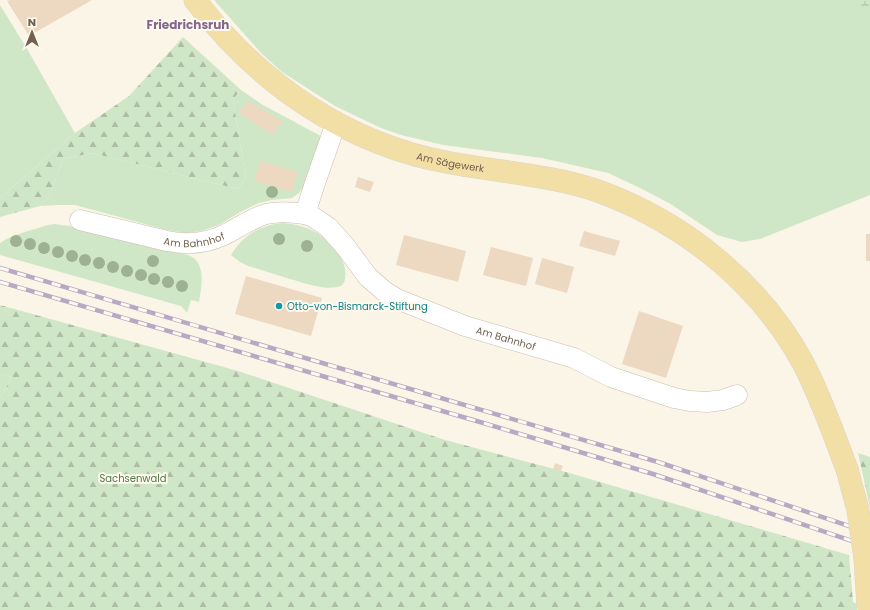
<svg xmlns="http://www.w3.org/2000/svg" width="870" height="610" viewBox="0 0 870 610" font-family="Poppins,sans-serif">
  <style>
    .grass { fill: #d0e7c7 }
    .forest { fill: url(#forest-firs) }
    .wetland { fill: url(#wetland-marsh) }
    .building { fill: #edd8c2 }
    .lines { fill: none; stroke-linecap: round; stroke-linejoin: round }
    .minor-casing { stroke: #cbbeae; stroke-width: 21 }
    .major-casing { stroke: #dad5d1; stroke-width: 23 }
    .minor { stroke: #fff; stroke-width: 20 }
    .major { stroke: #f2dfa6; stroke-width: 22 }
    .rail-casing { stroke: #b9a7c3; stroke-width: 4.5 }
    .rail { stroke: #fdf9ed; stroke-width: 3; stroke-dasharray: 9; stroke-linecap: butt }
    .major-bridge-casing { stroke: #dad5d1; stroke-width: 23; stroke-linecap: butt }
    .major-bridge { stroke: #f2dfa6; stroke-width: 22 }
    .tree { fill: #9eb291 }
    .culture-dot { fill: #0f9aa8; stroke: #fdf9ed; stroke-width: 1.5 }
    .labels { text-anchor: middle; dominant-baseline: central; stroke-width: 4; stroke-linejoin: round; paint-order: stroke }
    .street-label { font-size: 10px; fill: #725f4e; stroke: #fdf9ed }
    .culture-label { font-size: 10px; fill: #0d838f; stroke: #fdf9ed; text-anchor: start }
    .park-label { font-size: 10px; fill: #537b4a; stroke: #fdf9ed }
    .quarter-label { font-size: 12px; font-weight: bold; fill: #85668d; stroke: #fdf9ed }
  </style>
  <defs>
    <pattern id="forest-firs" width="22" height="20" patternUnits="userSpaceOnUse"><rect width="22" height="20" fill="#d0e7c7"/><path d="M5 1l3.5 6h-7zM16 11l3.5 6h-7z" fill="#adbea4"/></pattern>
    <pattern id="wetland-marsh" width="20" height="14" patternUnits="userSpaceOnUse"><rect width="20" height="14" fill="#d0e7c7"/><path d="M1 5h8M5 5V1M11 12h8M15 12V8" fill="none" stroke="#adbea4"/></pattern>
  </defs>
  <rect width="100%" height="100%" fill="#faf5e7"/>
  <path class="grass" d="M 214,0 L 870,0 L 870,195 L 760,239 L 742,242 L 717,235 L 669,203 L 638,187 L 608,173 L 542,158 L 443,145 L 401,135 L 381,128 L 335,106 L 282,72 L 261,53 Z
    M 0,5 L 26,47 L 75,133 L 0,198 Z
    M 241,90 L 263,105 L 319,135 L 321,138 L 320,143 L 303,187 L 299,193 L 292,198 L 272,200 L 259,203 L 242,211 L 219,225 L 202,231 L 186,233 L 167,230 L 75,205 L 58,205 L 40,206 L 49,197 L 63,159 L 92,153 L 238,189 L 246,179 L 233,99 Z
    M 283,223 C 296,224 309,227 320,235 C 333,243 348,262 345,278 C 345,283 342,286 338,287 C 321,290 305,283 290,279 C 276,275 262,270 248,266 L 240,262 L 231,255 C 243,235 260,225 283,223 Z
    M 54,224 L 69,226 L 188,255 C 191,256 194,258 196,260 C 205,270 201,290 199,302 L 191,300 L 187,313 L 181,306 L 0,255 L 0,243 C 13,234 33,230 48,225 Z
    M 0,374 L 12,377 L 0,398 Z"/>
  <path class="forest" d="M 183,37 L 241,90 L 233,99 L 246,179 L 238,189 L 92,153 L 63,159 L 49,197 L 40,206 L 0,217 L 0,198 L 75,133 L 129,96 Z
    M 0,305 L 238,371 L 445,440 L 566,472 L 849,555 L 853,602 L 857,604 L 857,610 L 0,610 L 0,398 L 12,377 L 0,374 Z
    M 858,453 L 870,457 L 870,508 Z"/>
  <path class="wetland" d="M 855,0 L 870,0 L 870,12 L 865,10 Z"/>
  <path class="building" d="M 10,0 L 92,0 L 29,36 L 7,1 Z
    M 247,100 L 282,121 L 273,135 L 239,113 Z
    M 260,161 L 298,172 L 292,192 L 254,181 Z
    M 358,177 L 374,182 L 370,192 L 355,187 Z
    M 584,231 L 620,241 L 615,256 L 579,246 Z
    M 866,234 L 870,234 L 870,261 L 866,261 Z
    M 404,235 L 466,251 L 458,282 L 396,265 Z
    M 491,247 L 533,258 L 526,286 L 483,275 Z
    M 542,258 L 574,267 L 567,293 L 535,284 Z
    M 246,276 L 322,298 L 311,336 L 235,314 Z
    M 639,311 L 683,326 L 666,378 L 622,364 Z
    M 555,463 L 563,466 L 561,471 L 553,469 Z"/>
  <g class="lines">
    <g class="minor-casing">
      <g id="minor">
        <path id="s1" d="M 305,214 L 313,217 L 328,227 L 345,246 L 368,277 L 384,291 L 397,299 L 465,326 L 574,358 L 611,377 L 674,398 L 690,401 L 707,402 L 723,400 L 737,395"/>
        <path id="s2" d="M 80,220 L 167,241 C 186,245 205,244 224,235 C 238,228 250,219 266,214 C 279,211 292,212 305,214 L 315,183 L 336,123"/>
      </g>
    </g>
    <g class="major-casing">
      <g id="major">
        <path id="s3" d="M 195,0 C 258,83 347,145 451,163 C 500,172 551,175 598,191 C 683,222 759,282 803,363 C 821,397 833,433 847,469"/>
      </g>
    </g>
    <use href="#minor" class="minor"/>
    <use href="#major" class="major"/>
    <g class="rail-casing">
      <path id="rail" d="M 0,268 L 658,462 L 870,533
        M 0,282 L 480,422 L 653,474 L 870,547"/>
    </g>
    <use href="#rail" class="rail"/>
    <g class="major-bridge-casing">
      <path id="major-bridge" d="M 847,469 L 858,510 L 865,559 L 868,606"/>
    </g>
    <use href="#major-bridge" class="major-bridge"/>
  </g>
  <g class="tree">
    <circle cx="272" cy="192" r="6"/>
    <circle cx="279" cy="239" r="6"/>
    <circle cx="16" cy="241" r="6"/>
    <circle cx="30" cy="244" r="6"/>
    <circle cx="307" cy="246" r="6"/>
    <circle cx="44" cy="248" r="6"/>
    <circle cx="58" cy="252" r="6"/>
    <circle cx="72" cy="256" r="6"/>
    <circle cx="85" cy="260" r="6"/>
    <circle cx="153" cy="261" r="6"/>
    <circle cx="99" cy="263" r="6"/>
    <circle cx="113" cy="267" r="6"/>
    <circle cx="127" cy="271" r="6"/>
    <circle cx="141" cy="275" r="6"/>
    <circle cx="154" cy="279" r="6"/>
    <circle cx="168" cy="282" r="6"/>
    <circle cx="182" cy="286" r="6"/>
  </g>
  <circle class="culture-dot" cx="279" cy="306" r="4"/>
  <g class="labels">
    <g class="street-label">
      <text stroke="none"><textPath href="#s3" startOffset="310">Am Sägewerk</textPath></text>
      <text stroke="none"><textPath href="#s2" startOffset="117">Am Bahnhof</textPath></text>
      <text stroke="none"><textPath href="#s1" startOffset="243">Am Bahnhof</textPath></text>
    </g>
    <g class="culture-label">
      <text x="287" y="306">Otto-von-Bismarck-Stiftung</text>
    </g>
    <g class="park-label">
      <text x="133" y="478">Sachsenwald</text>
    </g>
    <g class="quarter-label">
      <text x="188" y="24">Friedrichsruh</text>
    </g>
  </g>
  <g transform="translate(32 32)" stroke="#fdf9ed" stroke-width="3" paint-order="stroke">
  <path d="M0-3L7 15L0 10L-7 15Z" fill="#725f4e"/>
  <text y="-6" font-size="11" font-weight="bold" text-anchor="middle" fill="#725f4e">N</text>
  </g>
</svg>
